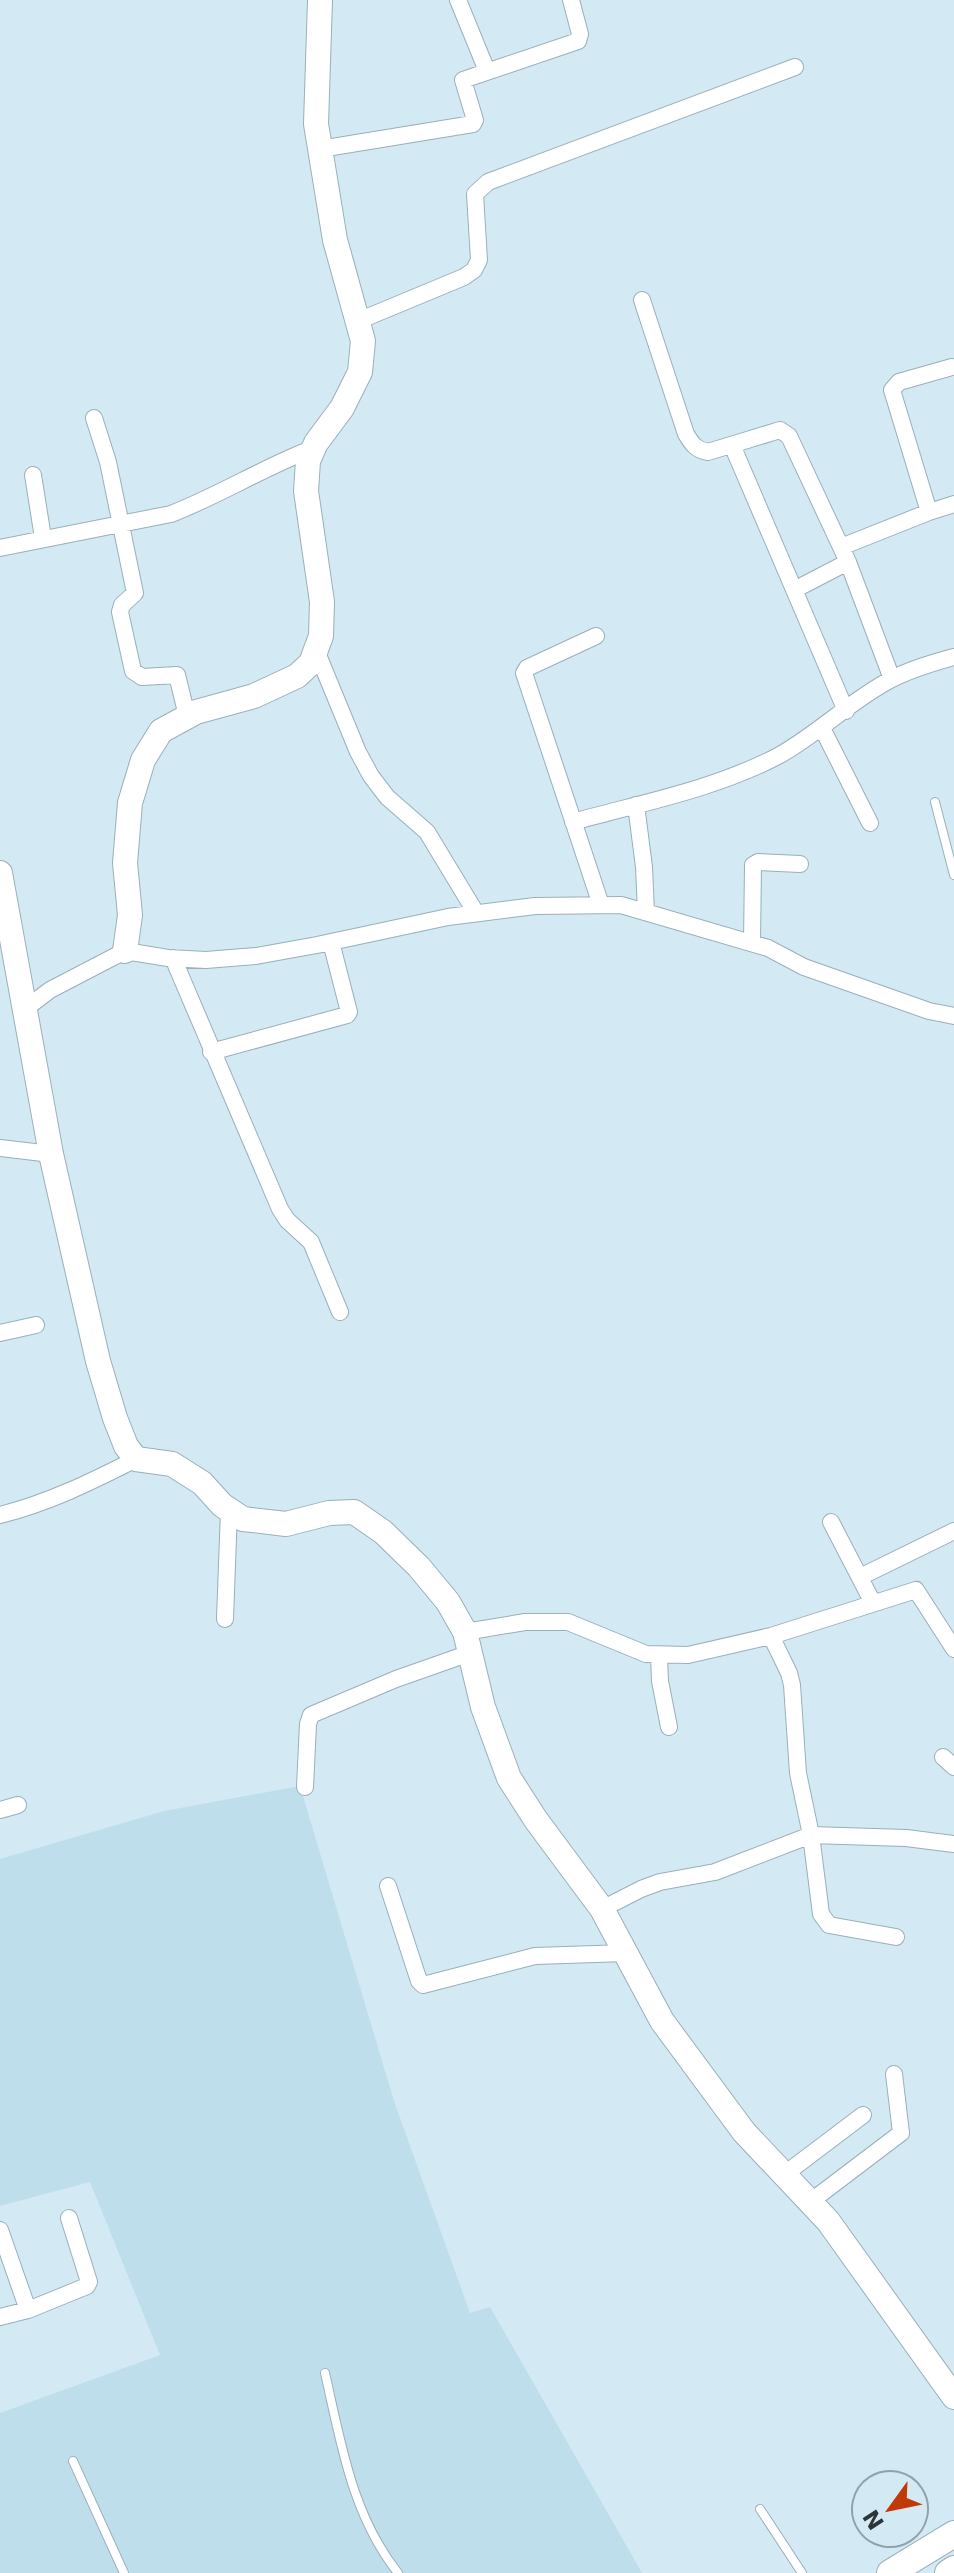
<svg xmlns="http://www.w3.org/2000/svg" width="954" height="2573" viewBox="0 0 954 2573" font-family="'DejaVu Sans',sans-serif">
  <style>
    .built { fill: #bfdeec }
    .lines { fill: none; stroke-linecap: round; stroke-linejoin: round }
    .lane-casing { stroke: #99afb9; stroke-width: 10 }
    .street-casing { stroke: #99afb9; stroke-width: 18 }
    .secondary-casing { stroke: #99afb9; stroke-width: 26 }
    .primary-casing { stroke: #99afb9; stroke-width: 28 }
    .lane { stroke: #fff; stroke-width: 8 }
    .street { stroke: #fff; stroke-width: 16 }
    .secondary { stroke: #fff; stroke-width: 24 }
    .primary { stroke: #fff; stroke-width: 26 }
  </style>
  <rect width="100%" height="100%" fill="#d3eaf5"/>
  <path class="built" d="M 300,1786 L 394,2101 L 470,2313 L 490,2307 L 642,2573 L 0,2573 L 0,2413 L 160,2355 L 90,2182 L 0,2206 L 0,1859 L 164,1811 Z"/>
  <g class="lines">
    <g class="lane-casing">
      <path id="lane" d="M 935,802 L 954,875
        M 325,2373 C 341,2443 352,2515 398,2573
        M 73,2461 L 124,2573
        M 760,2509 L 802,2573"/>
    </g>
    <g class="street-casing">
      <path id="street" d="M 458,0 L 487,71
        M 320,149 L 473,124 L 475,120 L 463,80 L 578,41 L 580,34 L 571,0
        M 642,300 L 686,434 C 692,444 696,450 708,452 L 780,430 L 789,436 L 848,562 L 892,679
        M 358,321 L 464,277 L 474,270 L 479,260 L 475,194 L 488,182 L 795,67
        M 94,418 L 108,462 L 135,593 L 122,605 L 120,612 L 133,671 L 142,677 L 177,675 L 187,716
        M 732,445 L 846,711
        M 33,475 L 43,538
        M 929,512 L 892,390 L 899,382 L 952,367
        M 841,547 L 929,512 L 954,504
        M 0,548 L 171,514 C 220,495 264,467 314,448
        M 794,590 L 848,562
        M 596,636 L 527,668 L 524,673 L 601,905
        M 316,650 L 358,752 L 371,776 L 387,797 L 427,832 L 476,913
        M 822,728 L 870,823
        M 636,805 L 644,867 L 646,912
        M 573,822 C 641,803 715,789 778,756 C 818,734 850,701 890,680 C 911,669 932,663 954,657
        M 752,943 L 753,865 L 758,862 L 800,864
        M 173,958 L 280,1209 L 287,1220 L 311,1242 L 340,1312
        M 25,1009 L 50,990 L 125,951 L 168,958 L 206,960 L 256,956 L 317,945 L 448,917 L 535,906 L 621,905 L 768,948 L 804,967 L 929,1011 L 954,1016
        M 211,1052 L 347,1015 L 349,1012 L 331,942
        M 0,1148 L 51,1154
        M 0,1333 L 36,1325
        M 0,1515 C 48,1503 91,1482 136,1459
        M 831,1522 L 873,1603
        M 860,1577 L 954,1531
        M 225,1619 L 229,1510
        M 465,1632 L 525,1622 L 568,1622 L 646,1654 L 688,1655 L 771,1636 L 916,1590 L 954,1649
        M 771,1636 L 789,1673 L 792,1685 L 798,1773 L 811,1835 L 821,1914 L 829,1925 L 896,1937
        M 659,1656 L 660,1681 L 669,1727
        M 943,1757 L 954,1767
        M 305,1787 L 308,1724 L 311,1715 L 396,1679 L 470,1653
        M 0,1810 L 18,1805
        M 388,1886 L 419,1981 L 423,1985 L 535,1956 L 626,1953
        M 602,1909 L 641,1889 L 660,1882 L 715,1872 L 811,1835 L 906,1838 L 954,1844
        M 785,2174 L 863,2115
        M 810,2202 L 901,2133 L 894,2074
        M 0,2230 L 28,2310
        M 0,2317 L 28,2310 L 87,2286 L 89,2282 L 69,2218"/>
    </g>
    <g class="secondary-casing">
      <path id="secondary" d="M 0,873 L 51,1154 L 98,1361 L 115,1418 L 126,1446 L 136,1459 L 172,1464 L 202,1483 L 222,1505 L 243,1519 L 286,1524 L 329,1513 L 354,1512 L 383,1532 L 419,1567 L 448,1602 L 465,1632 L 483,1707 L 509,1778 L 536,1820 L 602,1909 L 662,2021 L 744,2132 L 828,2221 L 954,2397
        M 125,951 L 130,915 L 125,863 L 130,803 L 143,760 L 161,731 L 196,712 L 254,696 L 297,676 L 311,663 L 321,636 L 322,602 L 306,491 L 308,461 L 316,443 L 342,408 L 360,372 L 363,341 L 335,240 L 316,124 L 320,0"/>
    </g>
    <g class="primary-casing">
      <path id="primary" d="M 890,2573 L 954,2534
        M 948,2573 L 954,2569"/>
    </g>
    <use href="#lane" class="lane"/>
    <use href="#street" class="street"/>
    <use href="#secondary" class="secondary"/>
    <use href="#primary" class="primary"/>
  </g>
  <g transform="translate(890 2509) rotate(237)"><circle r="38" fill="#d3eaf5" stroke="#90a2aa" stroke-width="2"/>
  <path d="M0-6L14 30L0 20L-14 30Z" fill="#c13909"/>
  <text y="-12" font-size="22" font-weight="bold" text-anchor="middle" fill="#2c3539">N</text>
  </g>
</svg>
